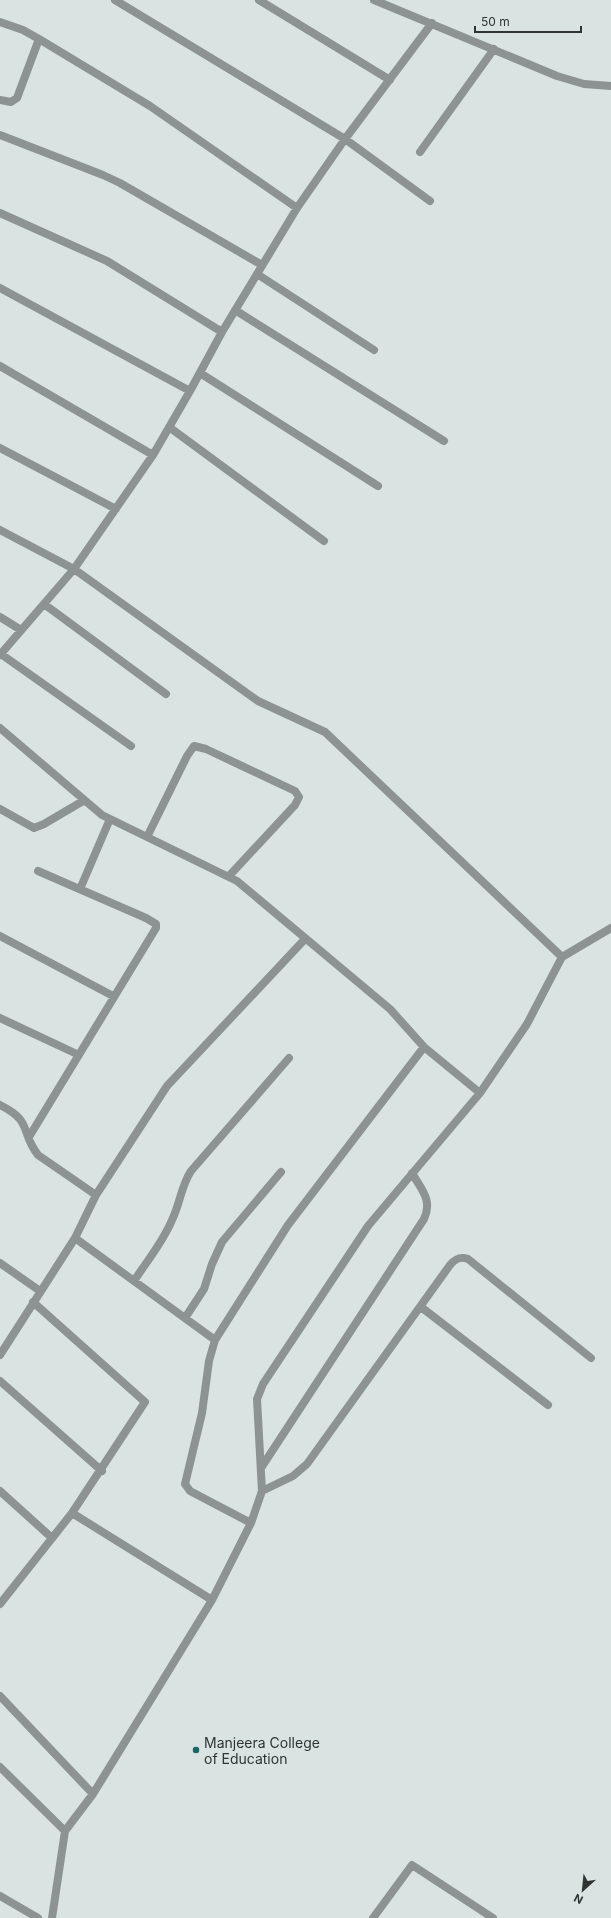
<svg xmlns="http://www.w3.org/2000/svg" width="611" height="1918" viewBox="0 0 611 1918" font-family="Inter,sans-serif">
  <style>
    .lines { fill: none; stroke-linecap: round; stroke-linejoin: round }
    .minor { stroke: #8d9292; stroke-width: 8 }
    .poi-dot { fill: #186662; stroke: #d8e3e2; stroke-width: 1.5 }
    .labels { text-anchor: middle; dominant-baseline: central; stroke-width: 3; stroke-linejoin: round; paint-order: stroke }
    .poi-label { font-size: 14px; fill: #2f3433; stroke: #d8e3e2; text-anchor: start }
  </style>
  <rect width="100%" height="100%" fill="#d8e3e2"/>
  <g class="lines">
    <path class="minor" d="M 115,0 L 345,139 L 430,201
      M 259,0 L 390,80
      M 374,0 L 557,76 L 584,84 L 611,86
      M 0,22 L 23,30 L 39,39 L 150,106 L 297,208
      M 432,23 L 345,139 L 297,208 L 222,332 L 190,391 L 153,455 L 74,569 L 258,701 L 325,732 L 562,957
      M 0,100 L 11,102 L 17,98 L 39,39
      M 0,135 L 103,175 L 120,183 L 262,265
      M 420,152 L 494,49
      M 0,213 L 107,261 L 222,332
      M 257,274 L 374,350
      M 0,288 L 190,391
      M 235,310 L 444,441
      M 0,366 L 153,455
      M 200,373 L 378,486
      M 169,427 L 324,541
      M 0,448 L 116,509
      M 0,530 L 74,569 L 0,655
      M 44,604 L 166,694
      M 0,617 L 21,630
      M 1,654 L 131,746
      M 0,728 L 102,815 L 237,881 L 390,1009 L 424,1047 L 480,1093
      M 0,809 L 34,828 L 44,824 L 83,801
      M 147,837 L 187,756 L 194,746 L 206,749 L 295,791 L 299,797 L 295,805 L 229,876
      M 80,889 L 110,819
      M 0,936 L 113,996
      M 0,1018 L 79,1055
      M 0,1105 C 33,1121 20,1132 38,1155 L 96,1195
      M 29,1137 L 156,928 L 156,924 L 146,918 L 38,871
      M 75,1238 L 215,1340
      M 0,1263 L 40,1291
      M 134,1281 C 147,1261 163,1242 172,1220 C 180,1204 181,1186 191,1171 L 289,1058
      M 421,1307 L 548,1405
      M 185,1318 L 204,1289 L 212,1264 L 222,1242 L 281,1172
      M 0,1355 L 75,1238 L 96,1195 L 167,1086 L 305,939
      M 0,1381 L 102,1471
      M 261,1468 L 424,1219 C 433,1200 421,1189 412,1173
      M 0,1491 L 52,1538
      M 262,1491 L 293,1476 L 307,1464 L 450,1265 C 455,1259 460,1256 468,1259 L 591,1358
      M 72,1513 L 212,1600
      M 251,1523 L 190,1491 L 185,1484 L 202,1413 L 209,1361 L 215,1340 L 288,1225 L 424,1047
      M 0,1604 L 72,1513 L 145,1402 L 33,1302
      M 0,1696 L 93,1794
      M 0,1767 L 65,1831
      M 0,1896 L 38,1918
      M 52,1918 L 65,1831 L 93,1794 L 212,1600 L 251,1523 L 262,1491 L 257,1399 L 263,1384 L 368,1226 L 480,1093 L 527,1024 L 562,957 L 611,928
      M 373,1918 L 412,1865 L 493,1918"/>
  </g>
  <circle class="poi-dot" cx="196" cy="1750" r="4"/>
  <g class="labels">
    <g class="poi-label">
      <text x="204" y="1742">Manjeera College<tspan x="204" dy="16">of Education</tspan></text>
    </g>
  </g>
  <g transform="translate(583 1890) rotate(207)" stroke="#d8e3e2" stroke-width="3" paint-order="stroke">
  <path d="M0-3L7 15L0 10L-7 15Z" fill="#2f3433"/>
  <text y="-6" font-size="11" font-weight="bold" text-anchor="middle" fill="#2f3433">N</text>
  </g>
  <path d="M475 26v6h106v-6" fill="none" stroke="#2f3433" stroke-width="2"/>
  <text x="481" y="26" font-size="12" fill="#2f3433" stroke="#d8e3e2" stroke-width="3" paint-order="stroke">50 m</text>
</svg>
